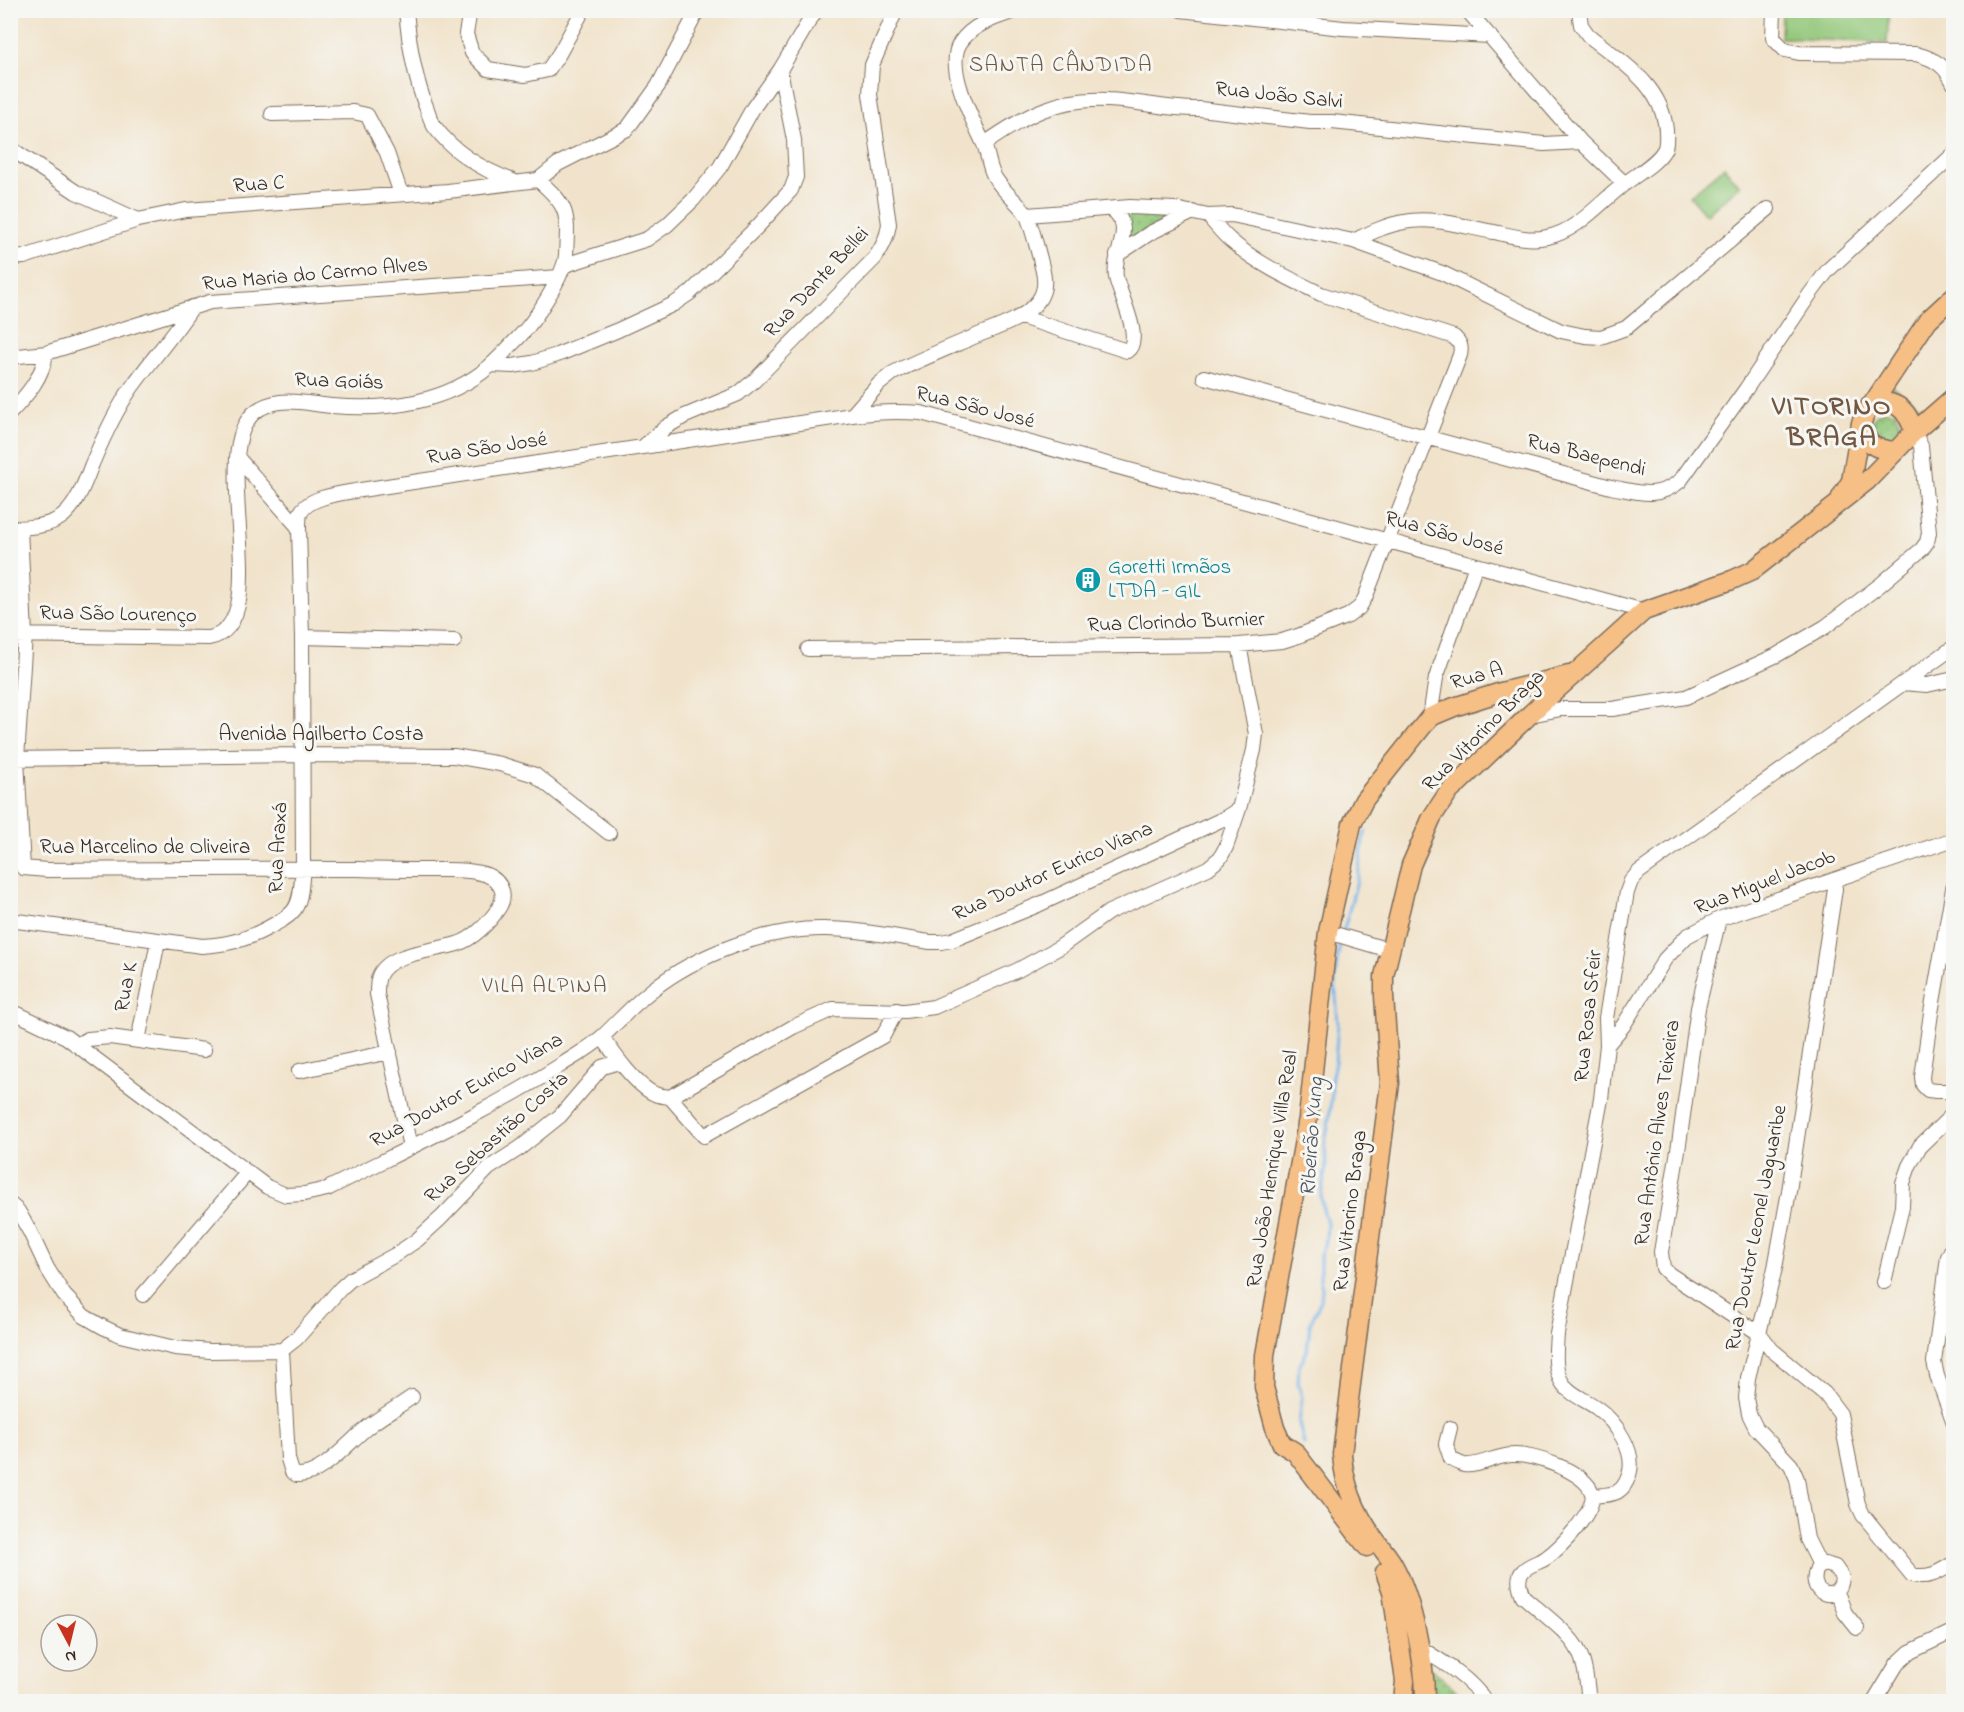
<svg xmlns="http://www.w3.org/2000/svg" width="1964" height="1712" viewBox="0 0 1964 1712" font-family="'Indie Flower',sans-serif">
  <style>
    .grass { fill: #92c779; stroke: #66784c; stroke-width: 1.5 }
    .park { fill: url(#park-dots); stroke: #66784c; stroke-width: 1.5 }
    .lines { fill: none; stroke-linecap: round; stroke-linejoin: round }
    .stream { stroke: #78b5eb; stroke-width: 3 }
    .minor-casing { stroke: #7b6b5b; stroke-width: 16 }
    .major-casing { stroke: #7b6b5b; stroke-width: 21 }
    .minor { stroke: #fff; stroke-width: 14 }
    .major { stroke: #f5bf86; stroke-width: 18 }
    .labels { text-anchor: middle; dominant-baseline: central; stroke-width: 6; stroke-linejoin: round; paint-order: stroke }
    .street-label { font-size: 21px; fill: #3b2a1e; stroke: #f6f6f2 }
    .culture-label { font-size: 21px; fill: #0d838f; stroke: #f6f6f2; text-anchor: start }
    .neighbourhood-label { font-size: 22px; letter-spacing: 1.5px; fill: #715741; stroke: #f6f6f2 }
    .water-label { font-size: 22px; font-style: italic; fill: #4d545c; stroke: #f6f6f2 }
    .district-label { font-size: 27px; font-weight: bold; letter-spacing: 1.5px; fill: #715741; stroke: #f6f6f2 }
  </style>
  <defs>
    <pattern id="park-dots" width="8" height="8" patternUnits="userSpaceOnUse" patternTransform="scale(1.5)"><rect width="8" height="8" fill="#92c779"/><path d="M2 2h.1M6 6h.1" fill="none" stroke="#78a263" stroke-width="1.8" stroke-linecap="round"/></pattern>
  </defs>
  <rect width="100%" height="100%" fill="#f6f6f2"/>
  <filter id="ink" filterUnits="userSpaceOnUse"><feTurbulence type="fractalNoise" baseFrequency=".0167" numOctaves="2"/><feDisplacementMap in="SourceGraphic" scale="12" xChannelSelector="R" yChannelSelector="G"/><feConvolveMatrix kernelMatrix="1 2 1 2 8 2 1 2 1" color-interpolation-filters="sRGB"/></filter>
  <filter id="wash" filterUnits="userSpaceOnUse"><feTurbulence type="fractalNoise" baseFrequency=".008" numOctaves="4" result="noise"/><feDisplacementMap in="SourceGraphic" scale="24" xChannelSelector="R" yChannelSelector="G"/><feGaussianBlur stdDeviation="1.35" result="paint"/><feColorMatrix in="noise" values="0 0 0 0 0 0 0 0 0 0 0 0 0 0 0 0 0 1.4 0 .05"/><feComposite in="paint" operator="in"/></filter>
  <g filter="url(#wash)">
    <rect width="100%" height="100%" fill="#f1e3cb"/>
    <path class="grass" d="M 1782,11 L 1889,11 L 1887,43 L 1781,38 Z
      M 1724,167 L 1740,186 L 1706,215 L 1690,196 Z"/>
    <path class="park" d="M 1121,211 L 1178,212 L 1128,243 Z
      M 1888,383 L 1931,415 L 1914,430 L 1887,400 Z
      M 1883,411 L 1895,412 L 1905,432 L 1894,445 L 1874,439 C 1871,426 1869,417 1883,411 Z
      M 1431,1668 L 1458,1692 L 1441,1701 L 1430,1701 Z"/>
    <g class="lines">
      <path class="stream" d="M 1343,933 L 1358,877 L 1363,839 L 1366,831
        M 1304,1444 L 1299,1423 L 1302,1398 L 1298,1382 L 1299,1366 L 1307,1351 L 1310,1324 L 1321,1300 L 1322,1288 L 1320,1280 L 1320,1255 L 1326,1240 L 1327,1222 L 1323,1210 L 1321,1194 L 1326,1167 L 1325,1141 L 1328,1127 L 1332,1093 L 1331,1081 L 1335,1062 L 1338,1023 L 1335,982 L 1337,962 L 1341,939"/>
    </g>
  </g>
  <g filter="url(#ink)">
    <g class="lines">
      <g class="minor-casing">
        <path id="minor" d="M 406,10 C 409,45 414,77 427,109 C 429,115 431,121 434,126 C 453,152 483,170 513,181
          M 470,10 L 466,34 L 472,53 L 488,69 L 525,75 L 548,70 L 559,54 L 583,10
          M 1181,10 L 1343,28 L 1490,36
          M 1467,10 L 1581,142 L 1624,183
          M 1774,10 L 1773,38 L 1785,50 L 1799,53 L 1916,54 C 1935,59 1946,66 1954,84
          M 272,114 L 353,112 L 367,115 L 387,153 L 401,194
          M 984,144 C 1026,116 1055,97 1108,100 C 1139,101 1169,110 1200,109 L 1310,122 L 1332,122 L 1544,144 L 1581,142
          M 10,148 L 76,192 L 138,220
          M 538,180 L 558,164 L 627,129 L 658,86 L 698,10
          M 1027,215 L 1130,207 L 1175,209 L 1208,216 L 1232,215 L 1353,241 L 1442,273 L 1561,331 L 1585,336 L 1601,337 L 1626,328 L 1768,209
          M 1353,241 C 1370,233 1386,225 1404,222 C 1433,216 1465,227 1494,232 C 1512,236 1529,241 1547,237 C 1575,232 1597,206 1618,189 C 1630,178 1659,163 1665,148 C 1667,142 1666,135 1666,130 C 1662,84 1620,61 1588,35 L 1581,25 L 1579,10
          M 1117,255 L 1150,233 L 1193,212
          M 10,258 L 24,257 L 138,220 L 186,210 L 448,191 L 538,180 C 570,207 568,215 566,255 C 564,276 534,322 519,337 C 510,346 500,357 490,366 C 447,403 387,411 332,406 C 308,404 283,396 261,408 C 200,439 281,624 209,638 L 10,635
          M 565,265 L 647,239 L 667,225 L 693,200 L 720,167 L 753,108 L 780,70 L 811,18 L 817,10
          M 1021,317 L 1127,351 C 1144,339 1119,294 1116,277 C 1112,251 1137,227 1111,209
          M 10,357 L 46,353 L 210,302 L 559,277
          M 491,365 L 513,366 L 532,363 L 557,355 L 618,330 L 674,304 L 690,293 L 759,225 L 791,190 L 796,177 L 794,140 L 780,70
          M 1204,377 L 1611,487 C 1638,492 1657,500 1680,481 L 1746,389 L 1810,294 L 1828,270 L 1954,154
          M 10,413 C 27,395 43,377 46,353
          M 852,415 L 879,384 L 893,373 C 920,359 948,348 976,336 C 998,327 1023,320 1038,301 C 1043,294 1045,287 1044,279 C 1044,271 1030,220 1026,214 C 1016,200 1002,191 994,176 C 988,165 988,152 983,142 C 972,119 945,67 960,43 C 972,24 997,17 1018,10
          M 644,446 L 666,427 L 685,416 L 738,394 L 755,380 L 875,258 C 883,246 887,238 889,224 L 870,94 L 872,65 L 896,10
          M 238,458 L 299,528
          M 10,528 C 27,528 49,527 63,516 C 78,503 85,482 92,464 C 103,438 115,411 132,387 C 151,360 174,335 192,307
          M 20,528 L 25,635 L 17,759 L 23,868 L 47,870 C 150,869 254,868 357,869 C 383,870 409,870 435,870 C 449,870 466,869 480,873 C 499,877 509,893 498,909 C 489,923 473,939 457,944 C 435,951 389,952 379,976 C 377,981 377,988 377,994 L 410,1147
          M 302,637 L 454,641
          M 808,649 L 1239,645 L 1282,641 L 1298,636 L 1348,616 L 1359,608 L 1365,598 L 1460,355 C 1462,346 1460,343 1454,337 L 1321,294 C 1290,279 1256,263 1230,240 C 1222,233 1215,224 1208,216
          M 1903,683 L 1927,685 L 1954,679
          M 1530,715 L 1561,709 L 1612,709 L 1686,697 L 1777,655 L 1825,627 L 1880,585 L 1922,549 L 1927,542 L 1929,533 L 1921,446 L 1914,432
          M 1430,717 L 1436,678 L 1476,565
          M 10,759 L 302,755 L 454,756 L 500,764 L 535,775 L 609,833
          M 1954,883 L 1931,1013 L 1922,1077 L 1923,1085 L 1928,1090 L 1936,1091 L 1954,1091
          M 1719,919 L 1698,1008 L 1679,1144 L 1661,1252 L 1663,1268 L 1669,1274 L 1760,1334 L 1772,1350 L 1825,1394 L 1840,1414 L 1858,1504 L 1863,1515 L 1912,1575 C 1929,1579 1939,1572 1954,1563
          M 10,920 L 202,946 C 232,944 249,939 275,924 C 282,920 289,917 294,910 C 302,899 301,882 303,869 L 302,637 L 299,528 C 299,524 299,518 300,514 C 307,496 345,493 361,490 L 852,415 C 876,412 897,411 921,413 L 1644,611
          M 1328,932 L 1389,950
          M 10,1013 L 18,1014 L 66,1037 L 267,1187 L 286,1195 L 304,1194 L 327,1189 C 406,1149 487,1112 561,1065 C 575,1056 590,1048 602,1037 C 619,1021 634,1004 652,990 C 696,955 769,927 826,929 C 860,929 895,937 930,942 L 941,942 L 952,940 L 1038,905 L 1225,818 L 1239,809
          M 602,1037 C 614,1054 636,1086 655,1094 C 659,1096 665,1096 670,1097 L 793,1027 L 833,1009 L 905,1011 L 934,1007 L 1018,970 L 1060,947 L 1109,912 L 1208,868 L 1220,858 L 1226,847 L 1239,809 L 1254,750 L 1256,734 L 1239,645
          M 138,1041 L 158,941
          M 76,1045 L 88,1039 L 110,1037 L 204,1050
          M 1607,1045 L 1623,1026 L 1665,959 L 1687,936 L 1719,919 L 1954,839
          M 299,1071 L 390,1052
          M 670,1097 L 704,1136 L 883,1036 L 897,1010
          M 10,1204 L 18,1211 L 30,1232 L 47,1268 L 64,1295 L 84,1316 L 103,1327 L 120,1335 L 175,1348 L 210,1351 L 282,1350 L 296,1339 L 341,1288 L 351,1279 L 395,1255 L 417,1240 L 441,1218 L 489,1168 L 520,1148 L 560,1116 L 602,1067 L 619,1062
          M 1954,1244 L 1948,1257 L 1934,1362 L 1937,1376 L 1954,1423
          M 1884,1282 L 1902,1207 L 1903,1183 L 1909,1166 L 1920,1146 L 1954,1113
          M 143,1295 L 248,1172
          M 282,1350 L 288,1459 L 292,1472 L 297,1475 C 322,1477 350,1440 369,1426 C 383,1415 398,1407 412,1397
          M 1450,1428 L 1446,1444 L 1451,1459 C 1455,1461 1460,1464 1464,1465 C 1478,1467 1497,1455 1513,1455 C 1533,1454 1585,1471 1592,1493 C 1597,1510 1560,1548 1546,1558 C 1540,1562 1528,1565 1523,1571 C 1516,1578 1520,1589 1523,1596 C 1538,1610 1570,1633 1578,1650 C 1586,1665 1587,1685 1589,1702
          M 1593,1496 C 1612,1494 1622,1496 1629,1475 C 1637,1452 1615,1421 1597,1408 C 1586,1400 1571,1395 1563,1384 C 1553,1370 1556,1350 1557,1334 L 1601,1099 L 1607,1045 L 1606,1018 L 1627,892 L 1631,881 L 1639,872 L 1954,647
          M 1825,1564 L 1835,1567 L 1842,1577 C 1841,1605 1805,1596 1817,1568 Z
          M 1820,1565 L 1807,1539 L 1797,1479 L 1791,1465 L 1756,1428 L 1749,1414 L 1746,1398 L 1748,1378 L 1775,1268 L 1789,1191 L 1835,889 L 1833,880
          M 1837,1592 L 1845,1613 L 1857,1628
          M 1420,1648 C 1443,1662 1470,1678 1486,1702
          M 1874,1702 L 1897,1664 L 1910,1652 L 1954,1631"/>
      </g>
      <g class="major-casing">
        <path id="major" d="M 1870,406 C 1893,396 1908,409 1914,432
          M 1861,423 C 1868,446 1873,449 1896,451
          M 1841,497 L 1851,481 L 1861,423 L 1865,415 L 1928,320 L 1954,296
          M 1367,1547 L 1295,1452 L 1282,1444 L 1275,1428 L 1264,1387 L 1265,1355 L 1308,1118 L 1328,932 L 1352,824 L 1364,800 L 1430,717 L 1454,707 L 1501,692 L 1569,675
          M 1385,1572 L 1392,1591 L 1405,1681 L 1403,1702
          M 1425,1702 C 1426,1666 1412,1599 1395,1568 C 1390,1557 1381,1548 1374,1538 C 1355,1512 1344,1486 1342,1454 L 1390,1083 L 1384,996 L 1384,976 L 1411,865 L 1432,817 L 1448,793 L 1541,704 L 1644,611 L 1732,580 L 1752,571 L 1867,481 L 1914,432 L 1954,397"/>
      </g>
      <use href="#minor" class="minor"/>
      <use href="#major" class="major"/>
    </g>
  </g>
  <defs>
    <g id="building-disc" transform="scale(1.35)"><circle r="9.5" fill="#0f9aa8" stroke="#f6f6f2"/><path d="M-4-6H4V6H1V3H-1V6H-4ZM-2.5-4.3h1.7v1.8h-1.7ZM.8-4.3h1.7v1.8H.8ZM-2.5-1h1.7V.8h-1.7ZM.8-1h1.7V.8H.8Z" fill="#fff"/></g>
  </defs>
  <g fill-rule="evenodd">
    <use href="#building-disc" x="1088" y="580"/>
  </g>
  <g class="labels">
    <g class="street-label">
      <text transform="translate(1279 96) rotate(6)">Rua João Salvi</text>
      <text transform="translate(259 185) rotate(-4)">Rua C</text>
      <text transform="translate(315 275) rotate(-5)">Rua Maria do Carmo Alves</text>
      <text transform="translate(817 283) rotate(-47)">Rua Dante Bellei</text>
      <text transform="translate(339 382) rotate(2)">Rua Goiás</text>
      <text transform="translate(975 408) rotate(14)">Rua São José</text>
      <text transform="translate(487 449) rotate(-9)">Rua São José</text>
      <text transform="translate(1586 456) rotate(14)">Rua Baependi</text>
      <text transform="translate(1444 534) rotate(15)">Rua São José</text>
      <text transform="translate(118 615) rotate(1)">Rua São Lourenço</text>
      <text transform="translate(1176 623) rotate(-2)">Rua Clorindo Burnier</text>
      <text transform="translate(1477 677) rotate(-16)">Rua A</text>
      <text transform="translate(1484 731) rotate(-45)">Rua Vitorino Braga</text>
      <text x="321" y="735">Avenida Agilberto Costa</text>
      <text x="145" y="848">Rua Marcelino de Oliveira</text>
      <text transform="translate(279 848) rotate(-87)">Rua Araxá</text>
      <text transform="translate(1053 872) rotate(-24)">Rua Doutor Eurico Viana</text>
      <text transform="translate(1765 883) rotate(-21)">Rua Miguel Jacob</text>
      <text transform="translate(127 987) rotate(-79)">Rua K</text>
      <text transform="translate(1589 1016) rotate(-84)">Rua Rosa Sfeir</text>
      <text transform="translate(467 1091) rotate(-29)">Rua Doutor Eurico Viana</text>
      <text transform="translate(1658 1133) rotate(-82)">Rua Antônio Alves Teixeira</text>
      <text transform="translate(497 1138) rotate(-42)">Rua Sebastião Costa</text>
      <text transform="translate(1273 1169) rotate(-81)">Rua João Henrique Villa Real</text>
      <text transform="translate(1351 1211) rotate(-83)">Rua Vitorino Braga</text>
      <text transform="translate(1757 1228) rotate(-79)">Rua Doutor Leonel Jaguaribe</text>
    </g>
    <g class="culture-label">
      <text x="1108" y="568">Goretti Irmãos<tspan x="1108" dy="24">LTDA - GIL</tspan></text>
    </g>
    <g class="neighbourhood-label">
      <text x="1061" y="66">SANTA CÂNDIDA</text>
      <text x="545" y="987">VILA ALPINA</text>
    </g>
    <g class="water-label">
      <text transform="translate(1313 1137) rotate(-86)">Ribeirão Yung</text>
    </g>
    <g class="district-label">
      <text x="1832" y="407">VITORINO<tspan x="1832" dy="31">BRAGA</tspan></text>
    </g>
  </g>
  <rect width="1964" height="1712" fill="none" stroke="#f6f6f2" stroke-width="36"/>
  <g transform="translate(69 1643) rotate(173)"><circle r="28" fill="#f6f6f2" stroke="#aba49d" stroke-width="1.5"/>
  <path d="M0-4.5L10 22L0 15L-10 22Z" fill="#c8321e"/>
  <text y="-9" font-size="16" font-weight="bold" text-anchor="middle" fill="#3b2a1e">N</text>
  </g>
</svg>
